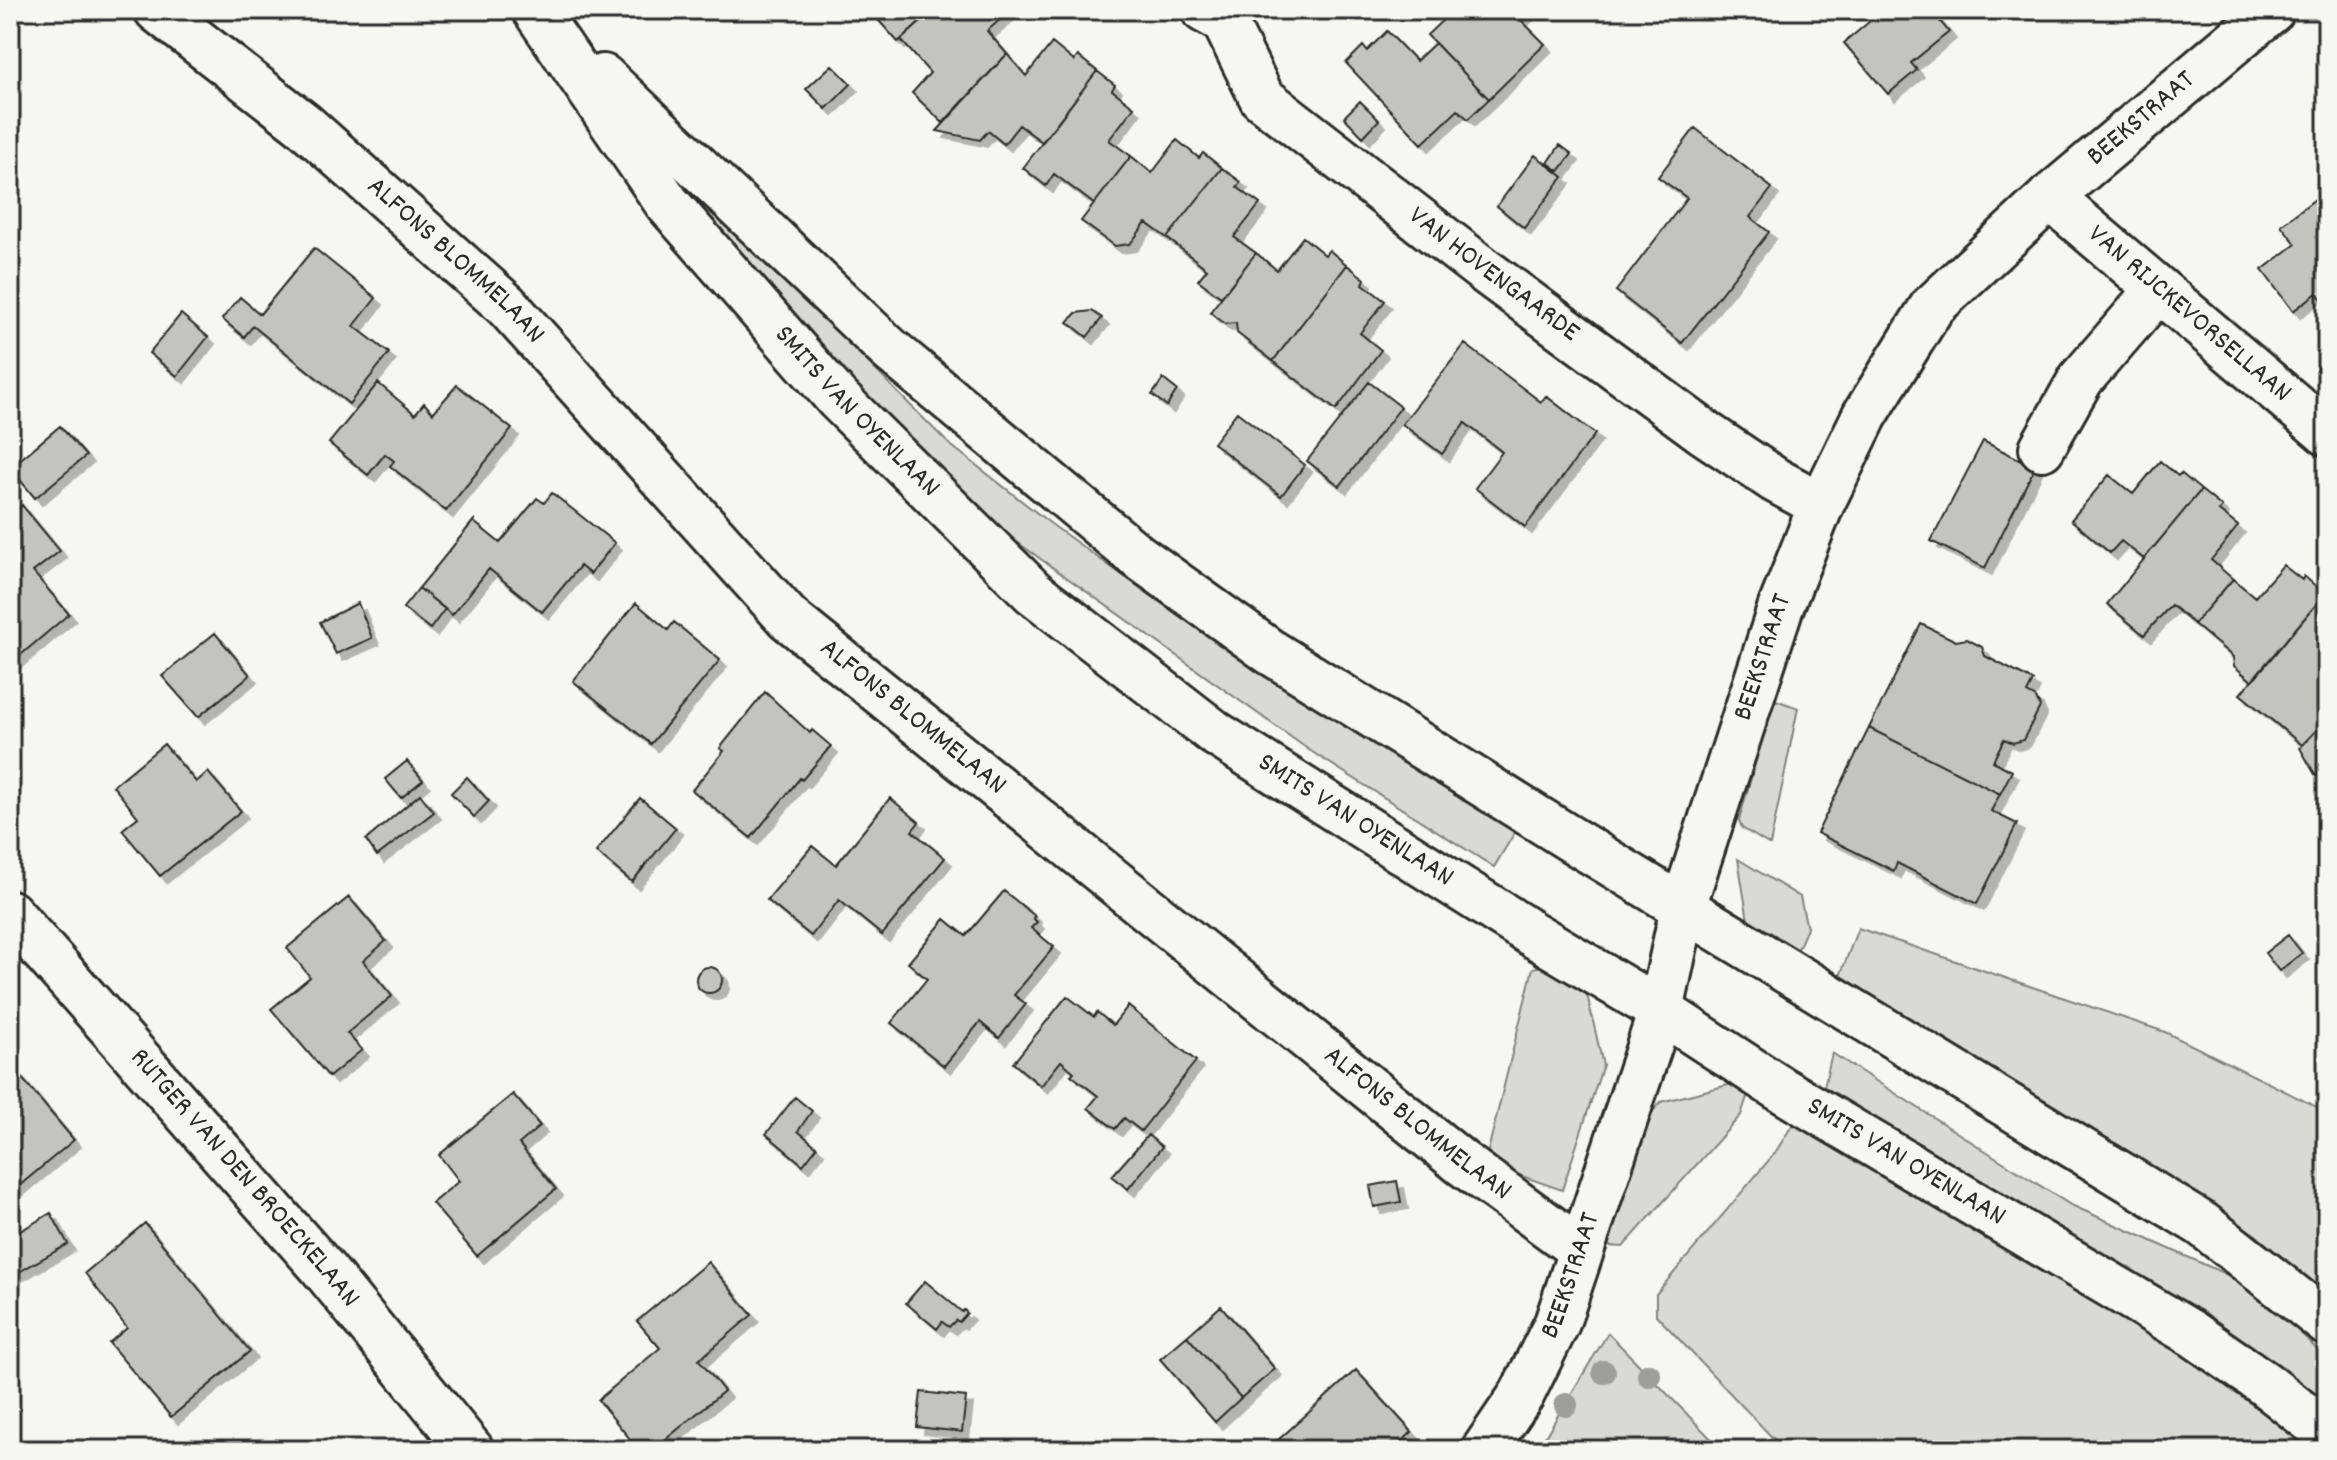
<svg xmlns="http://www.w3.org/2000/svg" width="2337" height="1460" viewBox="0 0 2337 1460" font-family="Dekko,sans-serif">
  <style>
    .green { fill: #d9d9d5; stroke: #828280; stroke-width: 2 }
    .building { fill: #c3c3c0; stroke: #2b2b2b; stroke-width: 2; filter: url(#shadow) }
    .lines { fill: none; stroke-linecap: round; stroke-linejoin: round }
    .minor-casing { stroke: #2b2b2b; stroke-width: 50 }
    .major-casing { stroke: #2b2b2b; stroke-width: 50 }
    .minor { stroke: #f6f6f2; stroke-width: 44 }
    .major { stroke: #f6f6f2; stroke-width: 44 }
    .tree { fill: #9e9e9c }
    .labels { text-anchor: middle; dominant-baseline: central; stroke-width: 6; stroke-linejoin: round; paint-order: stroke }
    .street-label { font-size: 28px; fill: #2b2b2b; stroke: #f6f6f2 }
  </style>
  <defs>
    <filter id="shadow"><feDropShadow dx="7" dy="7" stdDeviation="0" flood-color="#0004"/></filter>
  </defs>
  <rect width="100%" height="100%" fill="#f6f6f2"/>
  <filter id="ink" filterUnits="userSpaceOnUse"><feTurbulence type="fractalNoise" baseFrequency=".0125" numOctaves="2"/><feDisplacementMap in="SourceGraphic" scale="16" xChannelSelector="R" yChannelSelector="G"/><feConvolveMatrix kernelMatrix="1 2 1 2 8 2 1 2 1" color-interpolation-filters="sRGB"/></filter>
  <g filter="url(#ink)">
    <path class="green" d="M 716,210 L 948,443 L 1051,524 L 1203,633 L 1515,832 L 1494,867 L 1309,750 L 983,518 L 870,409 L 698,217 Z
      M 1776,700 L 1798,708 L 1770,845 L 1742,828 L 1739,820 L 1771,708 Z
      M 1738,859 L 1800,897 L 1807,928 L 1795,956 L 1750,933 Z
      M 1858,928 L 2165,1032 L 2327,1112 L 2327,1299 L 2256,1235 L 1837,984 Z
      M 1541,966 L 1586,990 L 1603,1065 L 1562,1190 L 1485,1163 L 1533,968 Z
      M 1832,1053 L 2069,1204 L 2239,1280 L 2270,1301 L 2327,1360 L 2327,1413 L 1822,1095 Z
      M 1732,1084 L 1748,1094 L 1741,1115 L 1623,1247 L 1608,1246 L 1651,1113 L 1661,1102 Z
      M 1799,1114 L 2257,1394 L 2321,1450 L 1784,1450 L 1656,1315 L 1656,1294 L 1775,1153 Z
      M 1608,1333 L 1722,1450 L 1537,1450 Z"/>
    <path class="building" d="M 858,10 L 934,10 L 898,42 L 871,12 Z
      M 934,10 L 1011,10 L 987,31 L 1007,54 L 943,123 L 912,93 L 930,73 L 901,40 Z
      M 1442,10 L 1511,10 L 1545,44 L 1489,99 L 1427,35 L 1447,16 Z
      M 1511,10 L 1530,10 L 1520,19 Z
      M 1883,10 L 1931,10 L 1949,32 L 1911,63 L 1917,70 L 1888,94 L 1844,43 Z
      M 1387,31 L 1416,61 L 1435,43 L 1489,99 L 1468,119 L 1458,110 L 1422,144 L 1346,63 L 1363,46 L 1367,51 Z
      M 1052,43 L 1074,61 L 1078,56 L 1097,71 L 1042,142 L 1019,125 L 1004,144 L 988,131 L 980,140 L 937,131 L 1007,54 L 1026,76 Z
      M 832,65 L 851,84 L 826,109 L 806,89 Z
      M 1097,71 L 1115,85 L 1112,90 L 1134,107 L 1109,140 L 1131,156 L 1094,204 L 1054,174 L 1046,186 L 1023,168 Z
      M 1360,101 L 1379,120 L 1363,137 L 1344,117 Z
      M 1695,128 L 1772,188 L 1750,217 L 1769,232 L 1682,343 L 1616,291 L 1687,198 L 1658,177 Z
      M 1177,140 L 1199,158 L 1203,153 L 1222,168 L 1167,238 L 1146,223 L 1130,244 L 1115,246 L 1081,221 L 1131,156 L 1152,173 Z
      M 1560,145 L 1572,154 L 1559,171 L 1548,163 Z
      M 1535,155 L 1563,177 L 1524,228 L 1497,206 Z
      M 1222,168 L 1241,182 L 1237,187 L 1260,204 L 1234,237 L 1256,253 L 1221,297 L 1198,280 L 1207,269 L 1167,238 Z
      M 2327,190 L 2327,306 L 2317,293 L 2293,311 L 2262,270 L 2296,244 L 2281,225 Z
      M 1303,237 L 1325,255 L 1329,250 L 1347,265 L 1273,361 L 1237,333 L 1236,323 L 1225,324 L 1210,312 L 1256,253 L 1277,270 Z
      M 314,248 L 376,298 L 354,326 L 389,353 L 349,404 L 253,326 L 244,337 L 222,319 L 240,297 L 260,314 Z
      M 1347,265 L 1365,279 L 1363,284 L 1385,301 L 1360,333 L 1381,350 L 1336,410 L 1273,361 Z
      M 1092,311 L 1102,318 L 1087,337 L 1068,322 L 1076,313 Z
      M 181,314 L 208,337 L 177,376 L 149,353 Z
      M 1465,344 L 1541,402 L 1546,396 L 1595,434 L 1525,527 L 1475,488 L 1502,452 L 1465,423 L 1442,454 L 1402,424 Z
      M 1163,379 L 1177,390 L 1167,406 L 1152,395 Z
      M 1369,382 L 1401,407 L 1340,486 L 1307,461 Z
      M 378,383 L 415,414 L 424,403 L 433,413 L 457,385 L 512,429 L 446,511 L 390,466 L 394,461 L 385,454 L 368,475 L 329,443 Z
      M 1237,412 L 1305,465 L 1281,496 L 1213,443 Z
      M 60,426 L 86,456 L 35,498 L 10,468 Z
      M 1983,441 L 2035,467 L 1985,568 L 1931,541 Z
      M 2160,461 L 2178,476 L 2181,473 L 2201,490 L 2144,559 L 2121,541 L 2110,553 L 2071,520 L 2109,475 L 2133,494 Z
      M 2201,490 L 2222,507 L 2219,511 L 2238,526 L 2211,560 L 2233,579 L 2194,624 L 2171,605 L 2144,635 L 2107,604 Z
      M 552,493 L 615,543 L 590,574 L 580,566 L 542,612 L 489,569 L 452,615 L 419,588 L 475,519 L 474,522 L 500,543 L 537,498 L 544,503 Z
      M 22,505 L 60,551 L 33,572 L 69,614 L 10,664 L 10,516 Z
      M 2283,565 L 2302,580 L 2304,576 L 2325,594 L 2252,681 L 2234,666 L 2233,657 L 2194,624 L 2233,579 L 2255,597 Z
      M 419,588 L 445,609 L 430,629 L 403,608 Z
      M 2325,594 L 2327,596 L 2327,719 L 2302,745 L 2240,694 Z
      M 358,603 L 372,638 L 336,654 L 320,622 Z
      M 636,603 L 668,630 L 674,622 L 720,660 L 651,744 L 573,681 Z
      M 1921,624 L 1956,641 L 1967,639 L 1982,647 L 1985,656 L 2033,681 L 2027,693 L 2036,698 L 2040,707 L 2023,740 L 2013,743 L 2004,739 L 1993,761 L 2012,771 L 2000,794 L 1869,728 Z
      M 215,633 L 250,675 L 198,717 L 162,676 Z
      M 765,692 L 810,733 L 812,730 L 831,746 L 802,780 L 800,778 L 751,838 L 692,790 L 724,751 L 720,748 Z
      M 2327,719 L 2327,769 L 2316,776 L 2300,748 Z
      M 1869,728 L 2000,794 L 1991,811 L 2017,824 L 1977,904 L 1897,863 L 1894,871 L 1817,833 Z
      M 164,744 L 196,782 L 208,772 L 241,811 L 160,876 L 122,830 L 138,817 L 113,786 Z
      M 407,761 L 423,780 L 401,798 L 385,779 Z
      M 467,777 L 489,801 L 474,817 L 451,793 Z
      M 420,794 L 434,812 L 377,856 L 366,840 Z
      M 640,798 L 676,828 L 632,882 L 596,852 Z
      M 890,798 L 919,822 L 912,831 L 945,858 L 882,935 L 839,900 L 811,936 L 767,900 L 812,846 L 836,865 Z
      M 1004,891 L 1035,916 L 1033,918 L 1037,922 L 1031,928 L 1054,947 L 1014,995 L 1026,1004 L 999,1038 L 980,1022 L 944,1066 L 891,1023 L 927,979 L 908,963 L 945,919 L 966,936 Z
      M 349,897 L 386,941 L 363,961 L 392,996 L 347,1033 L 362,1050 L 329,1077 L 271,1009 L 310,977 L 287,948 Z
      M 2288,935 L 2302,953 L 2279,971 L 2265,953 Z
      M696 980a13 13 0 1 1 26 0a13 13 0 1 1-26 0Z
      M 1067,996 L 1094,1017 L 1097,1012 L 1113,1025 L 1128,1006 L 1196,1061 L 1141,1131 L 1124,1118 L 1115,1129 L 1088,1108 L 1098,1096 L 1071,1075 L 1074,1072 L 1061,1061 L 1041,1086 L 1013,1063 Z
      M 10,1064 L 74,1140 L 13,1191 L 10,1187 Z
      M 513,1094 L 540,1126 L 519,1144 L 556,1189 L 477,1256 L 432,1203 L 459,1181 L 439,1155 Z
      M 795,1097 L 812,1111 L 798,1131 L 817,1147 L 803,1165 L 766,1134 Z
      M 1148,1135 L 1162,1147 L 1128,1189 L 1112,1176 Z
      M 1397,1181 L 1401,1202 L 1374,1207 L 1370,1186 Z
      M 51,1213 L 68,1244 L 10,1277 L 10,1237 Z
      M 145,1223 L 250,1351 L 171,1417 L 109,1343 L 127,1328 L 85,1273 Z
      M 708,1262 L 752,1315 L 699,1360 L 724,1391 L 653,1450 L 639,1450 L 598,1400 L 660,1348 L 637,1321 Z
      M 925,1281 L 962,1312 L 964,1310 L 967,1313 L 959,1322 L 956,1320 L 949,1327 L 942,1322 L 937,1329 L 906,1303 Z
      M 1221,1306 L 1275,1369 L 1241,1398 L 1187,1336 Z
      M 1187,1336 L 1241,1398 L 1215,1422 L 1160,1359 Z
      M 1356,1370 L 1412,1432 L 1393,1450 L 1267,1450 Z
      M 921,1392 L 966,1397 L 962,1432 L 917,1427 Z"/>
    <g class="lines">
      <g class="minor-casing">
        <g id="minor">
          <path id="s1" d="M 157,10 L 303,124 L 506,305 L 788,618 L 1462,1163 L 1581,1250"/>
          <path id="s2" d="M 1204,10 L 1224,21 L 1262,98 L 1485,271 L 1705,433 L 1775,480 L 1821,505"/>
          <path id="s3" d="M 2050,197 L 2327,433"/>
          <path d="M 2042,448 L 2081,379 L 2158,290"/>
          <path id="s4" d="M 10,913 L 321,1266 L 471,1450"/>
          <path id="s5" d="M 1484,1450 L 1522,1394 L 1557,1323 L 1661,1011 L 1683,907 L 1780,609 L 1821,505 L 1865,415 L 1932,307 L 2050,197 L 2272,10"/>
        </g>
      </g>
      <g class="major-casing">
        <g id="major">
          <path id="s6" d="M 535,10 L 667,203 L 838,399 L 1033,592 L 1215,733 L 1534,935 L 1661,1011 L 1779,1088 L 2193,1334 L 2265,1384 L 2327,1433"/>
          <path d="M 603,77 L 889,349 L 1136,555 L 1269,651 L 1569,838 L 2202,1224 L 2327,1323"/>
        </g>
      </g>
      <use href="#minor" class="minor"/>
      <use href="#major" class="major"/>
    </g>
    <g class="tree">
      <circle cx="1604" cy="1372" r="12"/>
      <circle cx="1649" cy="1375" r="12"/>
      <circle cx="1566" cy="1405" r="12"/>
    </g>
  </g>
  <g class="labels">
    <g class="street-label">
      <text stroke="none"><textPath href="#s5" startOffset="1516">BEEKSTRAAT</textPath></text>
      <text stroke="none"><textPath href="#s1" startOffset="390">ALFONS BLOMMELAAN</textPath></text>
      <text stroke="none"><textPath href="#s2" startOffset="400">VAN HOVENGAARDE</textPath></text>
      <text stroke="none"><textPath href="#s3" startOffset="182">VAN RIJCKEVORSELLAAN</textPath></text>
      <text stroke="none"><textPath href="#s6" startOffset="516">SMITS VAN OYENLAAN</textPath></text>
      <text stroke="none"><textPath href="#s5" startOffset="844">BEEKSTRAAT</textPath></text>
      <text stroke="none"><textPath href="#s1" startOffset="1038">ALFONS BLOMMELAAN</textPath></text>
      <text stroke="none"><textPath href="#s6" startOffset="1164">SMITS VAN OYENLAAN</textPath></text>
      <text stroke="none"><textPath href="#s1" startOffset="1686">ALFONS BLOMMELAAN</textPath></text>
      <text stroke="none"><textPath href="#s6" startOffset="1812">SMITS VAN OYENLAAN</textPath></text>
      <text stroke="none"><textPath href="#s4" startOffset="354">RUTGER VAN DEN BROECKELAAN</textPath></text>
      <text stroke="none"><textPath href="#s5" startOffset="196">BEEKSTRAAT</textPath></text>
    </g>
  </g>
  <rect width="2337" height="1460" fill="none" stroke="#f6f6f2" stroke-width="40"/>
  <rect x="20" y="20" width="2297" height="1420" fill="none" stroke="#2b2b2b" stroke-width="3" filter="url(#ink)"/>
</svg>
